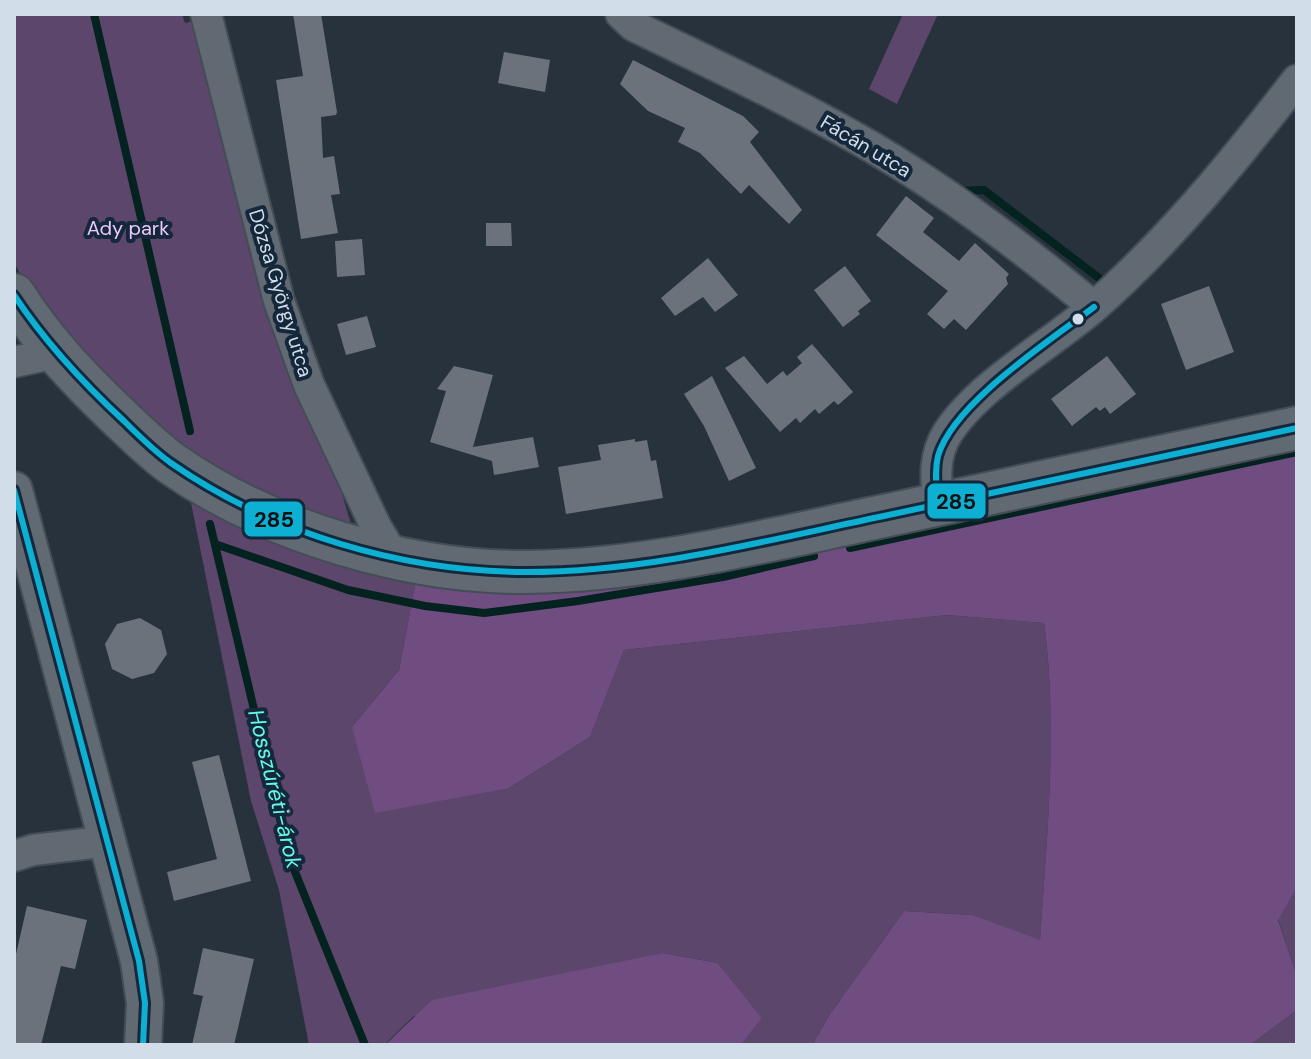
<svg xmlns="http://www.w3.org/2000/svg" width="1311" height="1059" viewBox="0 0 1311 1059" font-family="'DM Sans',sans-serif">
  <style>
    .green { fill: #5d466b }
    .forest { fill: #704d80 }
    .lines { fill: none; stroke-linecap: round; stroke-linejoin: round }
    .stream { stroke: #04221f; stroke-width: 8 }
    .building { fill: #6c727c }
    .minor-casing { stroke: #444d56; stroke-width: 34 }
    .tertiary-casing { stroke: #444d56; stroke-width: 40 }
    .secondary-casing { stroke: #444d56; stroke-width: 46 }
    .minor { stroke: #616973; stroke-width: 30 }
    .tertiary { stroke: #616973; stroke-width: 36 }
    .secondary { stroke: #616973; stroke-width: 42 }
    .bus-1-casing { stroke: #15283b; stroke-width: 12 }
    .bus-1 { stroke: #0dafd3; stroke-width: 6 }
    .bus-dot { fill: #d2ddea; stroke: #15283b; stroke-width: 3 }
    .labels { text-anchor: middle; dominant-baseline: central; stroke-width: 8; stroke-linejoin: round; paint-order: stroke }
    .street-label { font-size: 20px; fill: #d2ddea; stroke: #15283b }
    .park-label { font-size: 20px; fill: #ecc8fb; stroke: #15283b }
    .water-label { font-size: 22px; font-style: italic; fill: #63fbe7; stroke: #15283b }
    .line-badge { stroke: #15283b; stroke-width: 3 }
    .pale-badge-label { font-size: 22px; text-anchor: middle; font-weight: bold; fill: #111 }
  </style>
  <rect width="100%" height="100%" fill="#27323d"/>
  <path class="green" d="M 14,14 L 182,14 L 185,23 L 194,21 L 213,109 L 268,307 L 341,491 L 352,527 L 259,493 L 177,445 L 110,389 L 30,289 L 14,263 Z
    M 903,14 L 938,14 L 897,104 L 869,89 Z
    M 188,488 L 417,575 L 399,670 L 352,727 L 509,788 L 590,737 L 624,650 L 947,615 L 1044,623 C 1058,726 1047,837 1040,941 L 973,915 L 904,911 L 830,1014 L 812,1045 L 741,1045 L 762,1018 L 718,963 L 663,953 L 414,1016 L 387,1042 L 388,1045 L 309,1045 L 279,890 L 251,801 Z
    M 1297,887 L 1297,976 L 1278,919 Z
    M 1297,1010 L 1297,1045 L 1250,1045 Z"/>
  <path class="forest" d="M 1297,440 L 1297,887 L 1278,920 L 1297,976 L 1297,1010 L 1250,1045 L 812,1045 L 830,1014 L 904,911 L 973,915 L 1040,940 C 1047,837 1058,725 1044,623 L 947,615 L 624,650 L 590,737 L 509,788 L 375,813 L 352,727 L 399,670 L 417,575 L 478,584 Z
    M 663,953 L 718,963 L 762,1018 L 741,1045 L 388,1045 L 387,1043 L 432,1000 Z"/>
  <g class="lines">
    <path class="stream" d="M 94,14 L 190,431
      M 959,191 L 984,190 L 1099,278
      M 210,524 L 289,857 L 365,1045
      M 215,544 L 348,590 L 425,606 L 484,613 L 578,601 L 723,577 L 814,556
      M 850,548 L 1297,452"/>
  </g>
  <path class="building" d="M 293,14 L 321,14 L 337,112 L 336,115 L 321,117 L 323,158 L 334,156 L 340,194 L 331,195 L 338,233 L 301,239 L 276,80 L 303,76 Z
    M 504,52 L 550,60 L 545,92 L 498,83 Z
    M 633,60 L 743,116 L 759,132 L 750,142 L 802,210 L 789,224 L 749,185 L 741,194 L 700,153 L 678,142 L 685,128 L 648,111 L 620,84 Z
    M 906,196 L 934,218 L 923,232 L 959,261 L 975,243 L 1009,274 L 1006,278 L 1008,284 L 966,330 L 954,319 L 944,329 L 927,314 L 948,291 L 876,235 Z
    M 486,223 L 511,223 L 512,246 L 486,246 Z
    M 362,239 L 365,275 L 337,277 L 335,241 Z
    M 708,258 L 738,295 L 715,312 L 703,297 L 675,316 L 661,298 Z
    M 845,266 L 871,301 L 858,311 L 860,314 L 843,327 L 814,290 Z
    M 1209,286 L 1234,352 L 1186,370 L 1161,304 Z
    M 367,316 L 376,347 L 346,355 L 337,324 Z
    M 812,344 L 853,392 L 838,405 L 834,401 L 819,414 L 815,409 L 800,423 L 796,418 L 780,432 L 725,368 L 744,356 L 767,384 L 783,371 L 787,376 L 802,363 L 805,367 L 797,357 Z
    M 1107,356 L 1136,394 L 1110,414 L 1105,407 L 1100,411 L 1096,407 L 1072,426 L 1051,399 Z
    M 454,366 L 493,375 L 473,447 L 533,437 L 539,467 L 494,475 L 492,461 L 430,442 L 446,391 L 437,389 Z
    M 712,376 L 756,468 L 729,481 L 704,426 L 684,394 Z
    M 635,439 L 635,442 L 647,440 L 651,461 L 656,460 L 663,498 L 566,514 L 558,467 L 601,460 L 598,445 Z
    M 140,618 L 161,630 L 167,654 L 154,673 L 132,679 L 112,669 L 105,644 L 117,624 Z
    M 219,755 L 251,881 L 174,901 L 167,872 L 217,859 L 192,762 Z
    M 27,906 L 87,920 L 75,969 L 61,966 L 41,1045 L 14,1045 L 14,963 Z
    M 203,948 L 254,959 L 234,1045 L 192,1045 L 203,996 L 193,994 Z"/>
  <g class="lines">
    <g class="minor-casing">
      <path id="minor" d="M 206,14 L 279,301 L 309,385 L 376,527 L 394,557
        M 621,14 L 634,26 C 708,62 784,97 856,138 C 941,186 1019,245 1094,307
        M 14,362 L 56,353
        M 938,505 C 936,480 933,457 947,434 C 978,385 1050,345 1094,307 C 1171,239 1235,160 1297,80
        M 14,856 L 33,850 L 109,841"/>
    </g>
    <g class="tertiary-casing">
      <path id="tertiary" d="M 14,490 L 139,961 L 145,1003 L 143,1045"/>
    </g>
    <g class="secondary-casing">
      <path id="secondary" d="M 14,295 C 43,341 79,379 118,416 C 135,432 152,449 171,463 C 267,531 409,573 527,572 C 646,571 764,541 879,517 C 1019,488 1158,458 1297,428"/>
    </g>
    <use href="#minor" class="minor"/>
    <use href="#tertiary" class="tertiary"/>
    <use href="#secondary" class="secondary"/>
    <g class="bus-1-casing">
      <path id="bus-1" d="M 14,295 C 45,342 83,383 124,421 C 139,436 154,451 171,463 C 273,534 404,572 527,572 C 646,572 764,541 879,517 C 1019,488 1158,458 1297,428
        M 14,490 L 139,961 L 145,1003 L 143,1045
        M 938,505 C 937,489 934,472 938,456 C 953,403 1051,340 1094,307"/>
    </g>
    <use href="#bus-1" class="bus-1"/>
  </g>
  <circle class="bus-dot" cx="1078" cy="319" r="7"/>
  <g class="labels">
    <g class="street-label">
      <text transform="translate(866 146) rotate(31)">Fácán utca</text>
      <text transform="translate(281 293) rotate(73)">Dózsa György utca</text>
    </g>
    <g class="park-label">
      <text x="128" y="228">Ady park</text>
    </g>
    <g class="water-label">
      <text transform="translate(275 789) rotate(76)">Hosszúréti-árok</text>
    </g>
  </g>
  <g class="line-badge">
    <rect x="926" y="482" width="61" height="38" rx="8" fill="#0dafd3"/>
    <rect x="243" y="500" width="61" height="38" rx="8" fill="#0dafd3"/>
  </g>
  <g class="pale-badge-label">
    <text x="956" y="509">285</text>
    <text x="274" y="527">285</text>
  </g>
  <rect width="1311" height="1059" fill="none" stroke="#d2ddea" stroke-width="32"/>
</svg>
